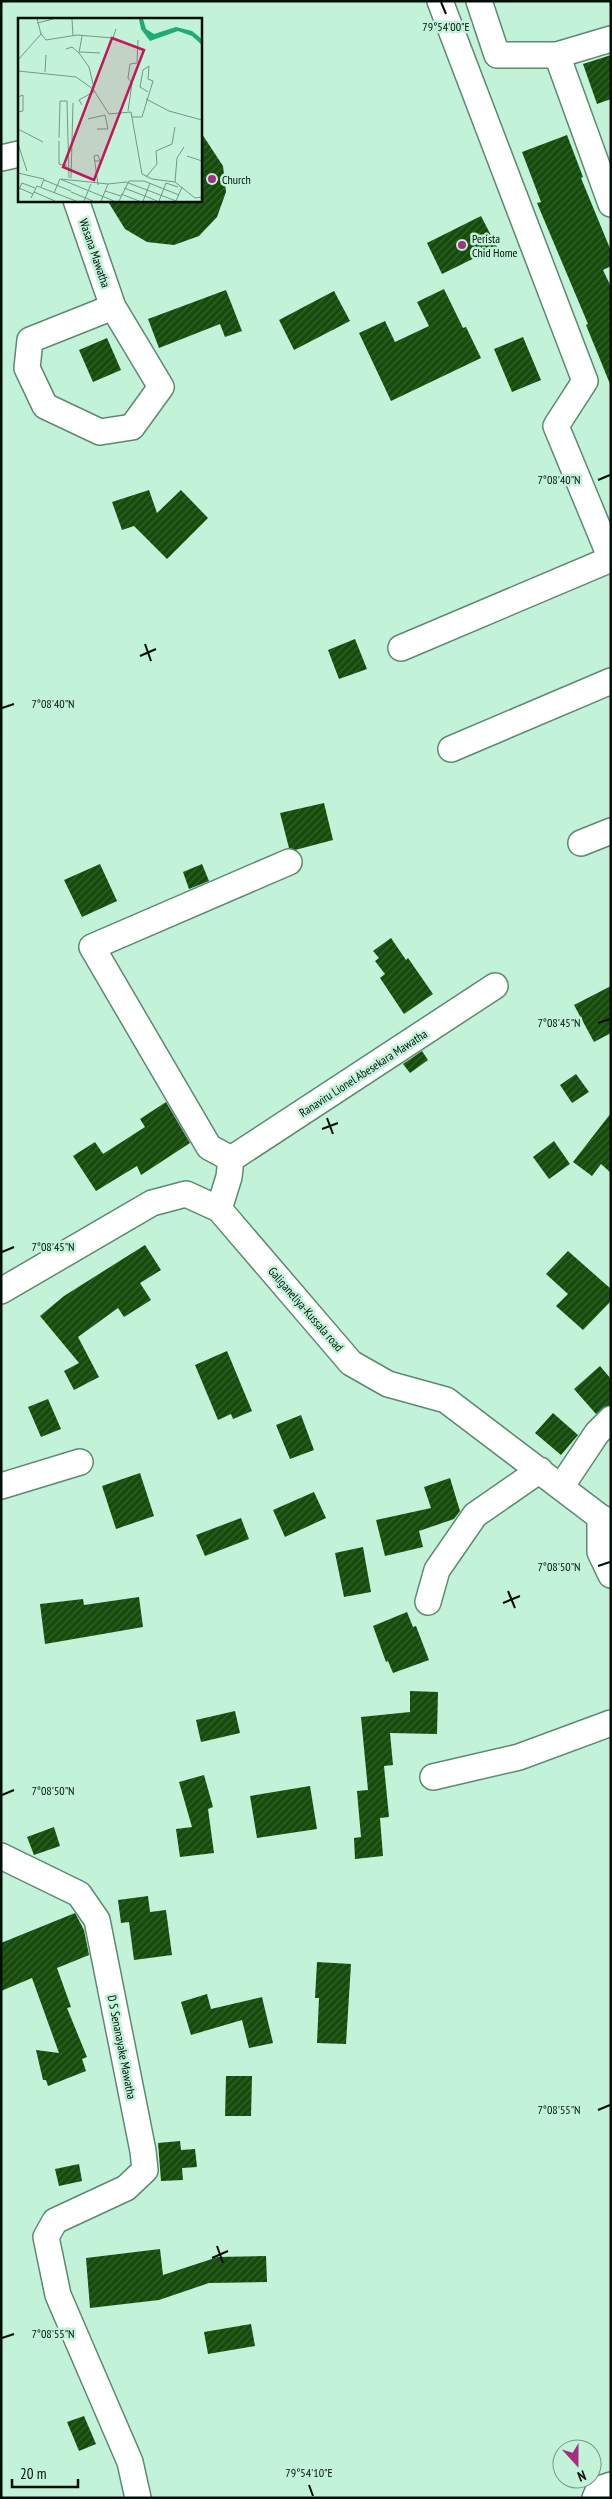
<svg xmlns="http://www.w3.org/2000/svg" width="612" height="2499" viewBox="0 0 612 2499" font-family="'PT Sans Narrow',sans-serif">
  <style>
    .building { fill: url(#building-hatch) }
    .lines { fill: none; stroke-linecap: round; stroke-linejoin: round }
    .minor-casing { stroke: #5d8972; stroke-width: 28 }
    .minor { stroke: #fff; stroke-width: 25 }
    .ticks { fill: none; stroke: #010f07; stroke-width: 2 }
    .poi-dot { fill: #a52d84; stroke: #c2f2d8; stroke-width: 2 }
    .labels { text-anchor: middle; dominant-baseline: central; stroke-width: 5; stroke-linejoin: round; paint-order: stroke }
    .poi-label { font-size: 12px; fill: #010f07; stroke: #c2f2d8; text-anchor: start }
    .street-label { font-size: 12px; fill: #010f07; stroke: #c2f2d8 }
    .inset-road { fill: none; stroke: #759784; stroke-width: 1 }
    .view { fill: #c2185b; fill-opacity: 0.15; stroke: #c2185b; stroke-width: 2.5 }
    .inset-edge { fill: none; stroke: #010f07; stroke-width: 2.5 }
    .ticks-label { font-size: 12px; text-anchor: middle; fill: #010f07; stroke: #c2f2d8; stroke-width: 5; stroke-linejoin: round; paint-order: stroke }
  </style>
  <defs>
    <pattern id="building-hatch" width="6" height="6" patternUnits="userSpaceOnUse" patternTransform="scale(1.25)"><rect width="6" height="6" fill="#154c0b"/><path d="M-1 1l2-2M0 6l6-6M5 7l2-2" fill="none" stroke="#35612d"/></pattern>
  </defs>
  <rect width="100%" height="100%" fill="#c2f2d8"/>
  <path class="building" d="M 611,55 L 611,99 L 597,104 L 583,64 Z
    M 200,131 L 223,166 L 226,192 L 217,217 L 199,236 L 174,245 L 147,242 L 125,229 L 107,200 L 200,200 Z
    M 567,135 L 583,177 L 581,178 L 611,251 L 611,266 L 603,270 L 611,287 L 610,384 L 586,325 L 588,324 L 537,203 L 541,202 L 522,152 Z
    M 481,216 L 497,247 L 442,274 L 427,243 Z
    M 444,289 L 463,328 L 466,327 L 481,358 L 391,401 L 359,333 L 385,321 L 395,342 L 429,326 L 417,302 Z
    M 226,290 L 242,331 L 225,337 L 220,324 L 159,348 L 148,319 Z
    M 334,291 L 350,321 L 294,350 L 279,320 Z
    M 523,337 L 541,380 L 512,392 L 494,349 Z
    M 107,338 L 121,370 L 93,382 L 79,350 Z
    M 149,490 L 157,513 L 181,490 L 208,518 L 167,559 L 134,526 L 122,530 L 112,502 Z
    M 355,639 L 367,669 L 339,679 L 328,650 Z
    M 324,803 L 333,840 L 295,850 L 289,848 L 280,813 Z
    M 100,864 L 117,901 L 82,917 L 64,880 Z
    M 202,864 L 209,881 L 189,889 L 183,872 Z
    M 391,938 L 406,960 L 408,958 L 433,994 L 404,1014 L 380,978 L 385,974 L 375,961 L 379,958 L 373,951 Z
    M 611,986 L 611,1033 L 594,1042 L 574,1005 Z
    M 422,1051 L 428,1060 L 410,1073 L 403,1064 Z
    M 576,1074 L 589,1092 L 572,1103 L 560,1085 Z
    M 166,1102 L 190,1143 L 141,1175 L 137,1166 L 96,1191 L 73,1156 L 95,1142 L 103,1154 L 145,1127 L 140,1119 Z
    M 611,1113 L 611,1173 L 601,1164 L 592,1176 L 573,1162 Z
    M 554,1141 L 570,1164 L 549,1179 L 533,1157 Z
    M 145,1245 L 161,1270 L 140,1283 L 151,1300 L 124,1317 L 118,1308 L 78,1337 L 99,1377 L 74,1390 L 64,1371 L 79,1363 L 40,1316 L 64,1296 Z
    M 568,1251 L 611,1289 L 611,1301 L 583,1330 L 556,1306 L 568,1294 L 546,1274 Z
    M 227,1351 L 252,1411 L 233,1419 L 231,1414 L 218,1420 L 195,1365 Z
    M 600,1366 L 611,1379 L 611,1405 L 596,1414 L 574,1389 Z
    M 48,1399 L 61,1429 L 41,1437 L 28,1407 Z
    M 553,1413 L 578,1435 L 561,1455 L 535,1433 Z
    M 301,1415 L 314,1450 L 290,1459 L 276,1425 Z
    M 140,1473 L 154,1516 L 116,1529 L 102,1486 Z
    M 450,1478 L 460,1511 L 454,1519 L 419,1531 L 423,1547 L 385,1556 L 376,1520 L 431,1508 L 424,1487 Z
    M 314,1492 L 326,1518 L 285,1537 L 273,1510 Z
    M 241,1518 L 249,1539 L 205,1556 L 196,1535 Z
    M 363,1547 L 371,1592 L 344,1597 L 335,1553 Z
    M 139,1597 L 143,1627 L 45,1644 L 40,1604 L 83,1599 L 84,1605 Z
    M 407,1612 L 413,1627 L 416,1626 L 429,1660 L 393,1673 L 388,1661 L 386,1662 L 373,1626 Z
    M 410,1691 L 438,1692 L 437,1734 L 390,1733 L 393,1765 L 384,1766 L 389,1817 L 380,1818 L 383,1856 L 355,1859 L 354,1838 L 361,1837 L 357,1791 L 368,1790 L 361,1717 L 410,1712 Z
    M 235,1711 L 240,1733 L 201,1742 L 196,1720 Z
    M 204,1775 L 213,1807 L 208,1809 L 214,1853 L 180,1857 L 176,1829 L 192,1827 L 179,1782 Z
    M 310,1786 L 317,1829 L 257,1838 L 250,1796 Z
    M 54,1827 L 60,1846 L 34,1855 L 27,1837 Z
    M 148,1896 L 150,1912 L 166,1910 L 172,1955 L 134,1960 L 129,1922 L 121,1923 L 118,1900 Z
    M 75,1913 L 84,1930 L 89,1955 L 57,1968 L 71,2007 L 67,2008 L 87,2057 L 82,2059 L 86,2071 L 48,2086 L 46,2080 L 43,2080 L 36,2050 L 59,2053 L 32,1978 L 1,1991 L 1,1943 Z
    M 317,1962 L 351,1964 L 346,2044 L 317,2043 L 319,1998 L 315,1998 Z
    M 207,1994 L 211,2009 L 262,1997 L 273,2043 L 249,2048 L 242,2020 L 191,2035 L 181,2002 Z
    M 226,2076 L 252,2076 L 251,2116 L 225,2116 Z
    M 180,2141 L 181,2150 L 195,2149 L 197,2167 L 182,2168 L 183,2180 L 161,2181 L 158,2143 Z
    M 79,2164 L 82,2181 L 59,2186 L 55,2169 Z
    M 160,2249 L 163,2275 L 218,2257 L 266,2256 L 267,2282 L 209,2283 L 159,2300 L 90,2308 L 86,2258 Z
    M 251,2324 L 255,2346 L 208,2354 L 204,2332 Z
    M 84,2416 L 96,2444 L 79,2451 L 67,2422 Z"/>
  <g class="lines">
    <g class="minor-casing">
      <path id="minor" d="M 440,1 L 585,381 L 556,426 L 611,559
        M 479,1 L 497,55 L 557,55 L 611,204
        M 557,55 L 611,39
        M 1,158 L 19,154
        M 76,200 L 113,307 L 161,387 L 132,427 L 100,432 L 45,406 L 27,368 L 30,340 L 113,307
        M 401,648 L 611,559
        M 451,749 L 611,681
        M 581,843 L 611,831
        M 231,1159 L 209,1147 L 92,947 L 289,862
        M 231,1159 L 495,986
        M 219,1209 L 229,1177 L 231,1159
        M 1,1291 L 152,1203 L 186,1194 L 219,1209 L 351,1363 L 388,1384 L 446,1400 L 600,1517 L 611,1522
        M 1,1486 L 80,1462
        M 561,1487 L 597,1433 L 611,1419
        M 600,1517 L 600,1552 L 611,1575
        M 428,1602 L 437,1570 L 475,1515 L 540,1470
        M 433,1777 L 519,1757 L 611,1723
        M 1,1856 L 79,1894 L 97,1920 L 143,2151 L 145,2170 L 126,2188 L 55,2221 L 46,2237 L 58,2295 L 130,2462 L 138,2498
        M 595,2498 L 599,2489 L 611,2485"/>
    </g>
    <use href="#minor" class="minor"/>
  </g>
  <path class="ticks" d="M 441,2 L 446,14M 598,480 L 610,475M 145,644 L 151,661M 140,656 L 156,649M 2,708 L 14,704M 598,1023 L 610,1019M 327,1118 L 333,1134M 322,1129 L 338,1123M 2,1252 L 14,1247M 598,1566 L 610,1562M 508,1591 L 515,1608M 503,1603 L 520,1596M 2,1795 L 14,1790M 598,2110 L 610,2105M 217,2246 L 223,2263M 212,2258 L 228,2251M 2,2338 L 14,2334M 309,2485 L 313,2496"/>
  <g class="poi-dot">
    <circle cx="212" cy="179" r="5"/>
    <circle cx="462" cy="245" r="5"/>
  </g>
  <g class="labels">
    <g class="poi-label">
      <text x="222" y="179">Church</text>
      <text x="472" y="238">Perista<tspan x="472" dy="14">Chid Home</tspan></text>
    </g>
    <g class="street-label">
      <text transform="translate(95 253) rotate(71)">Wasana Mawatha</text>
      <text transform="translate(363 1073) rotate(-33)">Ranaviru Lionel Abesekara Mawatha</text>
      <text transform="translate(306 1309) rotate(49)">Galiganeliya-Kussala road</text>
      <text transform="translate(122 2047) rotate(79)">D S Senanayake Mawatha</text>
    </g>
  </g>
  <g transform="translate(18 18)">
    <rect width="184" height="184" fill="#c2f2d8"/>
    <path d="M 121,1 L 125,1 L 128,11 L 136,16 L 158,9 L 174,13 L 184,21 L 184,27 L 174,18 L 160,13 L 132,23 L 123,11 Z" fill="#20ab75"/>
    <path class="inset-road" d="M 19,1 L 23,16M 54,1 L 55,18M 19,5 L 35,1M 64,18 L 61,35 L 71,49 L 76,70M 48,31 L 54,29 L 61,35M 62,34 L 82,35M 0,42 L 23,16 L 28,22 L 59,17 L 95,20 L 98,11M 0,53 L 58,59 L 75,71 L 91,96 L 113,94 L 124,156 L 134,161 L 157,164 L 177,180 L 184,179M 27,54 L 28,37M 0,79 L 5,77 L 5,93 L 0,94M 128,81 L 151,93 L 184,102M 64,87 L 61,82 L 77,73M 110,93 L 114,65 L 110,60 L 112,46 L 119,45 L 120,22M 114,99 L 124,99 L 135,63 L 130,61 L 131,48 L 125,52 L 122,69 L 130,74M 70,101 L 87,97M 0,111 L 25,124M 79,111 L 90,111 L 87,97M 41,120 L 42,83 L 49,83 L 51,160M 41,123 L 41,146 L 49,148M 0,126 L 9,153M 169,138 L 184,143M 77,143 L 82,143 L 80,137 L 76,138 L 80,167M 0,155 L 26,161 L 23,169M 128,159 L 139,146 L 138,133 L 154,126 L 157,109M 53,160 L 55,85M 43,161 L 90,166M 26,162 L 53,173M 157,164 L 159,140 L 166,129M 1,170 L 15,176M 106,170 L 127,178 L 132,165M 0,173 L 4,165 L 17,170M 87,173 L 103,178M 16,174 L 37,183M 53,174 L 75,183M 36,175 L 42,161 L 96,183M 103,176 L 121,183M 13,180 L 19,168 L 58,183M 66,183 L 73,166M 83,183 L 90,166 L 108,164 L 158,183M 101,183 L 111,163 L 126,163 L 161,177M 125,183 L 127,178 L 139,183M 141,183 L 148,165 L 160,169M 158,183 L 164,169"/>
    <path class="view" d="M 94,20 L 126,32 L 76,162 L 45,149 Z"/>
    <rect width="184" height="184" class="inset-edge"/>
  </g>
  <g class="ticks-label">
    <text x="446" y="31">79°54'00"E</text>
    <text x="559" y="484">7°08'40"N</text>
    <text x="53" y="708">7°08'40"N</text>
    <text x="559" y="1027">7°08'45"N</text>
    <text x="53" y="1251">7°08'45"N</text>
    <text x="559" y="1571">7°08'50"N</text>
    <text x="53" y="1795">7°08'50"N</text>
    <text x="559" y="2114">7°08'55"N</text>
    <text x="53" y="2338">7°08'55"N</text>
    <text x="309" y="2477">79°54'10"E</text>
  </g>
  <rect width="612" height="2499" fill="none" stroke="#010f07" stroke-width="5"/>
  <g transform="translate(577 2464) rotate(159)"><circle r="24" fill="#c2f2d8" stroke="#759784"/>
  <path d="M0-4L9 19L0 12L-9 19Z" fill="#a52d84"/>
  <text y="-8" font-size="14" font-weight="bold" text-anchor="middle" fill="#010f07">N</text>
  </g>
  <path d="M12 2479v8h66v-8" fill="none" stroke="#010f07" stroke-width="2.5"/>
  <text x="20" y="2479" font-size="15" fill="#010f07" stroke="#c2f2d8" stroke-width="4" paint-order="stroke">20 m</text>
</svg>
